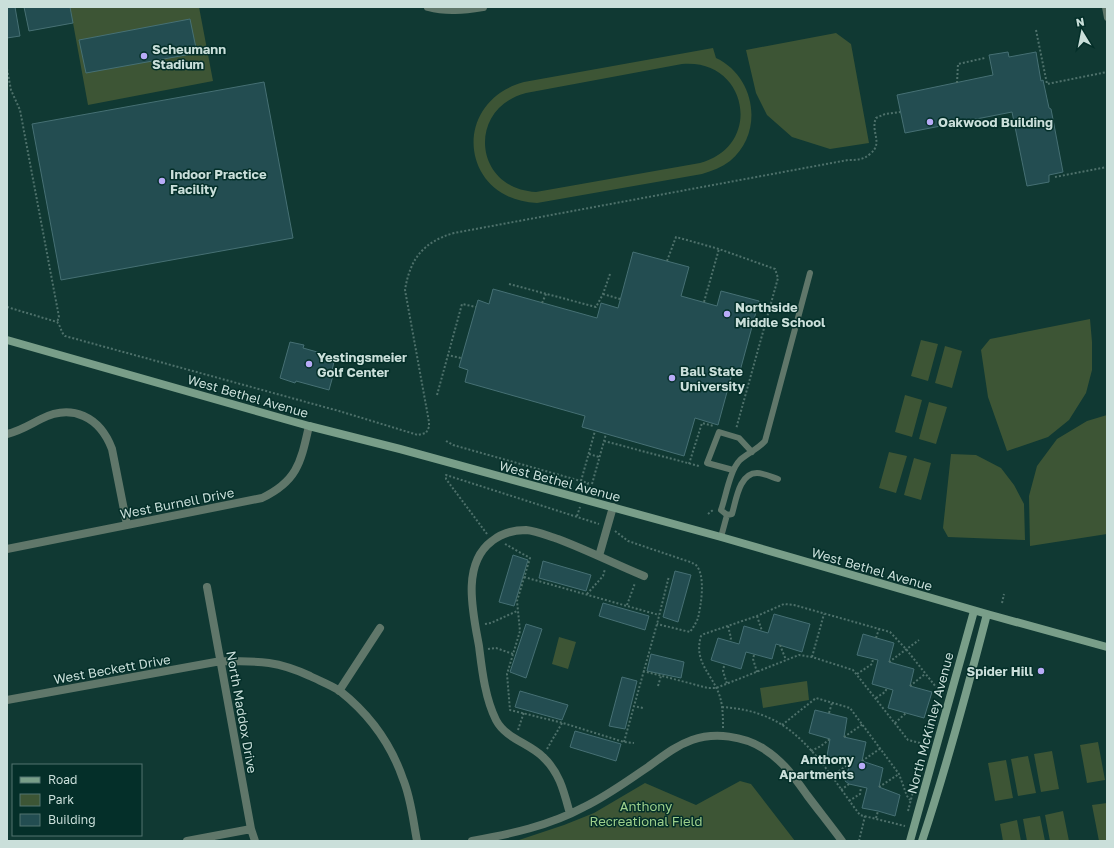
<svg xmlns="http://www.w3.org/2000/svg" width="1114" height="848" viewBox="0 0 1114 848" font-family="'Golos Text',sans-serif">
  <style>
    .green { fill: #3d5535; fill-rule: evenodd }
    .building { fill: #234d51; stroke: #467074 }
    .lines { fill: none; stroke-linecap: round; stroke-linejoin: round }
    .path { stroke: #4e716b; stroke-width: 2; stroke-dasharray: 2 2; stroke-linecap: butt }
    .lane { stroke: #60776a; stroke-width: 6 }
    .street { stroke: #60776a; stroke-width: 8 }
    .secondary { stroke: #799e89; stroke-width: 8 }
    .poi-dot { fill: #b8abf7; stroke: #042f29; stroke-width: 1.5 }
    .labels { text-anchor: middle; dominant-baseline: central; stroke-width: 3; stroke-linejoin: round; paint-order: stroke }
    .poi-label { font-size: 13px; font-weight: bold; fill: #cadfda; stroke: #042f29; text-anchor: start }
    .street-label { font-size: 13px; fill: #cadfda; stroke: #042f29 }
    .park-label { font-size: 13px; fill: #9dcf8b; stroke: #042f29 }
  </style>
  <rect width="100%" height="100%" fill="#103933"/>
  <path class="green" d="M 24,7 L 199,7 L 213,81 L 88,105 L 73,23 L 29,31 Z
    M 836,33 L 851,44 L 869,143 L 830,149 L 792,137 L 767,115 L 756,93 L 746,50 Z
    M 713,48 L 716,58 C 755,76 765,132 730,161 C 722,167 712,171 702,174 L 537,203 C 460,200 450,102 524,82 ZM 682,64 C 748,58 764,146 700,163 L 536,192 C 474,189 466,109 526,93 Z
    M 1090,319 L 1092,342 L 1092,370 L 1086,393 L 1069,420 L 1048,437 L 1007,451 L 988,397 L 981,350 L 990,339 Z
    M 921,340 L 938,344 L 928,381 L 911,376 Z
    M 945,346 L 962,351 L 952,388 L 935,383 Z
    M 905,395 L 922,400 L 912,437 L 895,432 Z
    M 929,402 L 947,407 L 936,444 L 919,439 Z
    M 1107,415 L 1107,534 L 1030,546 L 1029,496 L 1037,466 L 1057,439 L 1087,421 Z
    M 889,452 L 907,456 L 896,493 L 879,488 Z
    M 951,454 L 976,455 L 1001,468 L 1014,485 L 1024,504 L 1025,540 L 948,537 L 943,528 Z
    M 914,458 L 931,463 L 921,500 L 904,495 Z
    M 559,637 L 576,642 L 568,669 L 552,664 Z
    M 807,681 L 809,700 L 763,708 L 760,688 Z
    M 1098,742 L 1105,780 L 1087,783 L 1080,745 Z
    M 1052,751 L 1059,789 L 1041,792 L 1034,754 Z
    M 1028,756 L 1036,793 L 1018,796 L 1011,759 Z
    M 1006,760 L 1013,798 L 995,801 L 988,763 Z
    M 740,781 L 751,784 L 795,841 L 516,841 L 564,825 L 594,813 L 645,783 L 696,805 Z
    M 1107,803 L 1107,841 L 1099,841 L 1092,805 Z
    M 1063,811 L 1069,841 L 1050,841 L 1045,815 Z
    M 1040,816 L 1045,841 L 1027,841 L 1023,819 Z
    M 1017,820 L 1021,841 L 1003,841 L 1000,824 Z"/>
  <path class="building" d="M 7,7 L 15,7 L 20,36 L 7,38 Z
    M 24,7 L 70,7 L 73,23 L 29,31 Z
    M 190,19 L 197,53 L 86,73 L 79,40 Z
    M 1008,52 L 1009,57 L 1036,52 L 1041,81 L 1043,80 L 1049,108 L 1051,109 L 1063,172 L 1049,175 L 1049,182 L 1027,186 L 1012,112 L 905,133 L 897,95 L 993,75 L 989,55 Z
    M 264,82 L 293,238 L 61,280 L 32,124 Z
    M 633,252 L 689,267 L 681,296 L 717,306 L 721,291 L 759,301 L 740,371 L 733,370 L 718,425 L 695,418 L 684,456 L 582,427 L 585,416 L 465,382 L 468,370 L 459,367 L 478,300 L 489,304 L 493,289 L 597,318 L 601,303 L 618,308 Z
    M 290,342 L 304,345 L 303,348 L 335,357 L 332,371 L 334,372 L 329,390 L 296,381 L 295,383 L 280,378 Z
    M 513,555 L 528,560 L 514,606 L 499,602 Z
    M 543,561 L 591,575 L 586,591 L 539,578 Z
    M 675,571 L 691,575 L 678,622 L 663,617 Z
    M 603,603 L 649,616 L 645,630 L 599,616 Z
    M 774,614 L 810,624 L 802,652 L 776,644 L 772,659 L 746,652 L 741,669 L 711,660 L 718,638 L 739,644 L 744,626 L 768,633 Z
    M 526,624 L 542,629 L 526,678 L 510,672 Z
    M 863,634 L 894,643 L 889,662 L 914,669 L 910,686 L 932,692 L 924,718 L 888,708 L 893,690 L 872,684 L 878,660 L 857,655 Z
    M 651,654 L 684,662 L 681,678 L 647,671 Z
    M 622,677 L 637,681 L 625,729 L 609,726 Z
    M 520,691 L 568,705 L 562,720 L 515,707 Z
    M 815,710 L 847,718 L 844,737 L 866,742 L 862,761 L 883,768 L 879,787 L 900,795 L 895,816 L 878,811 L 862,808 L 867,788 L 849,784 L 845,781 L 850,763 L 827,756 L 830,739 L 809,733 Z
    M 575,731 L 621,744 L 616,761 L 570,747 Z"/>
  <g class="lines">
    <path class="path" d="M 1036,30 L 1047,84 L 1107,72
      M 7,69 L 11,90 L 20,110 L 59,317 L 57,322
      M 957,83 L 958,64 L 985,58
      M 1055,177 L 1107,167
      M 667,261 L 676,237 L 719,249 L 775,269 L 778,278 L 736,429
      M 509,284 L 596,307 L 603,294 L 610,274
      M 603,294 L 620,299
      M 704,302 L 719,249
      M 542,303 L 546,294
      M 7,307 L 57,322 C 61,326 61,333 65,336 L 339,411 L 418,435 L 426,433 L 429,427 L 429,422 L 405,290 C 410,259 423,242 454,233 L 848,160 C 857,160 863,160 870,154 C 884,143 870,132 876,118 L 885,114 L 900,112
      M 447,355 L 461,358
      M 437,395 L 462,304 L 476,307
      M 446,441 L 453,445 L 588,483 L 585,492
      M 604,441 L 699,466
      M 589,454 L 599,457
      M 689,464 L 702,423 L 714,426
      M 581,481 L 595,431
      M 592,484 L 606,434
      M 708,514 L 713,510
      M 577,516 L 580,507
      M 615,531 L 628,541 L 687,561 C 690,562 693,563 696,565 C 706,576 701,605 698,618 C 696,623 693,628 690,632 L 657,624
      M 487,534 L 446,479 L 446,475 L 599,524
      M 505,544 L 530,558 L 517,601 L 520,631 L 507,674 L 510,710 L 563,723 L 624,742 L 634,743
      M 524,577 L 659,615
      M 587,594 L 603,576 L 605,569
      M 1002,603 L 1004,594
      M 627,605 L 635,583
      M 757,616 L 762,631
      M 485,624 L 491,623 L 517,611
      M 728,626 L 731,638 L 730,641
      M 876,638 L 879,629
      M 780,645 L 786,660
      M 488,649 L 496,648 L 513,654
      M 754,655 L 753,659 L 757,672
      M 812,657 L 824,614
      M 889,662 L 919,640
      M 724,666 L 723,671 L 727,684
      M 643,671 L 708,688 L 716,688 L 799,655 L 812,657 L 853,670 L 908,740 L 928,745
      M 857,674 L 872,664 L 873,659
      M 658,686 L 661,676
      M 910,686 L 925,674
      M 876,698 L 885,692 L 887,688
      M 633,706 L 643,708
      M 722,707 C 736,708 749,710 762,715 C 807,731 832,779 860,815 L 905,826
      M 829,713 L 832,703
      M 895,723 L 906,713
      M 782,725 L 816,698 L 850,708 L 899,774 L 907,796 L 910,800
      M 723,728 C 723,719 723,707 720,697 C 713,674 693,663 701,636 L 704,634 L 757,616 L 784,604 L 794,605 L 890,632 L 906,649 L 936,687 L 942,690
      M 518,730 L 524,712
      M 844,737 L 863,724
      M 624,742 L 657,624 L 669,576
      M 547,749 L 562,723
      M 811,751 L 821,746 L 830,739
      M 862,761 L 881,748
      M 832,776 L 850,763
      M 879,787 L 899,774
      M 841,790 L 849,784
      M 849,801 L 860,794 L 861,787
      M 908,811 L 915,784
      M 876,818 L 878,811
      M 859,841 L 865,816"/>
    <path class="lane" d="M 1105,7 L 1107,18
      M 733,470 L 707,463 L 719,432 L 739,438 L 752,452
      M 727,515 L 721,510 C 726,496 730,470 740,460 C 748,453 758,449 765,441 L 810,273
      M 727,515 L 732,514 C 736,501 739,473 757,473 C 763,473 772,477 778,479
      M 721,537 L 727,515"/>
    <path class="street" d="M 428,7 C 447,12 464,10 483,7
      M 7,434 C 20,431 29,425 41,419 C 72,403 100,417 112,449 L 127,525
      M 7,549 L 262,498 C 298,481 301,461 309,426
      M 599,556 L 613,507
      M 207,587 L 251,829 L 255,841
      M 339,691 L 380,628
      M 7,700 L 221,661 C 237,661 253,661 269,663 C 283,665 297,670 310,676 C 320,681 331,685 340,691 C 369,714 391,744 403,779 C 411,798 413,820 417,841
      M 570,814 C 564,792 560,773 543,757 C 529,743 506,739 496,720 C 485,698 482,670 479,646 C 473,613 461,564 492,541 C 502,533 514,530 526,530 C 537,531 548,536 558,539 C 587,550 615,564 644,576
      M 187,841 L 251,829
      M 472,841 C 510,834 549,826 584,807 C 607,796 627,781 648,767 C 662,757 675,746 692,740 C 715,732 744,736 764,749 C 783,761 795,778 807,795 C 819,811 831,826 842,841"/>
    <path class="secondary" d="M 7,340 L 309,426 L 400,449 L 721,537 L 987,614 L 1107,647
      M 910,841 L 974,611
      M 922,841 C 947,766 967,691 987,614"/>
  </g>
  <g class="poi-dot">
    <circle cx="144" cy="56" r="4"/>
    <circle cx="930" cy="122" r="4"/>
    <circle cx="162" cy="181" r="4"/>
    <circle cx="727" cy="314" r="4"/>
    <circle cx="309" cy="364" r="4"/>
    <circle cx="672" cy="378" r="4"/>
    <circle cx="1041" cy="671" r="4"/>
    <circle cx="862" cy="766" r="4"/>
  </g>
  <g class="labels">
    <g class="poi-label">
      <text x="152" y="49">Scheumann<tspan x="152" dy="15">Stadium</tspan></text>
      <text x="938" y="122">Oakwood Building</text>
      <text x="170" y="174">Indoor Practice<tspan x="170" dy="15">Facility</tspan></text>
      <text x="735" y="307">Northside<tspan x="735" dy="15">Middle School</tspan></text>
      <text x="317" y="357">Yestingsmeier<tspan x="317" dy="15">Golf Center</tspan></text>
      <text x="680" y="371">Ball State<tspan x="680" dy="15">University</tspan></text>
      <text x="1033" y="671" text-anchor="end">Spider Hill</text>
      <text x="854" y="759" text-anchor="end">Anthony<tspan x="854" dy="15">Apartments</tspan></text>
    </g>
    <g class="street-label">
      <text transform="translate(248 396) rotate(16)">West Bethel Avenue</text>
      <text transform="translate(560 481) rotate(15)">West Bethel Avenue</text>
      <text transform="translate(177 503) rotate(-11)">West Burnell Drive</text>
      <text transform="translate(872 569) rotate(16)">West Bethel Avenue</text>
      <text transform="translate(112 669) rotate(-10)">West Beckett Drive</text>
      <text transform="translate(242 712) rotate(80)">North Maddox Drive</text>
      <text transform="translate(930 723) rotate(-75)">North McKinley Avenue</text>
    </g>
    <g class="park-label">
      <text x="646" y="806">Anthony<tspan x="646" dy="15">Recreational Field</tspan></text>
    </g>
  </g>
  <rect width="1114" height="848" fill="none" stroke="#cadfda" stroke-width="16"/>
  <rect x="12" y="764" width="130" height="72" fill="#042f29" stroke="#537570"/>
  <rect x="20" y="777" width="20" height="6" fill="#799e89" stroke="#537570"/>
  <text x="48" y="784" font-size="12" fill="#cadfda">Road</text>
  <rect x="20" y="794" width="20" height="12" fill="#3d5535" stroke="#537570"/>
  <text x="48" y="804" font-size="12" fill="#cadfda">Park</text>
  <rect x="20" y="814" width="20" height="12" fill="#234d51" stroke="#537570"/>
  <text x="48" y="824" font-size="12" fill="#cadfda">Building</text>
  <g transform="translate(1082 32) rotate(350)" stroke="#042f29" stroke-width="3" paint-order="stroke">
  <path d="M0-3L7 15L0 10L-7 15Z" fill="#cadfda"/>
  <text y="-6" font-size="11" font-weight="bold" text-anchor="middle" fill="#cadfda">N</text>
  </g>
</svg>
